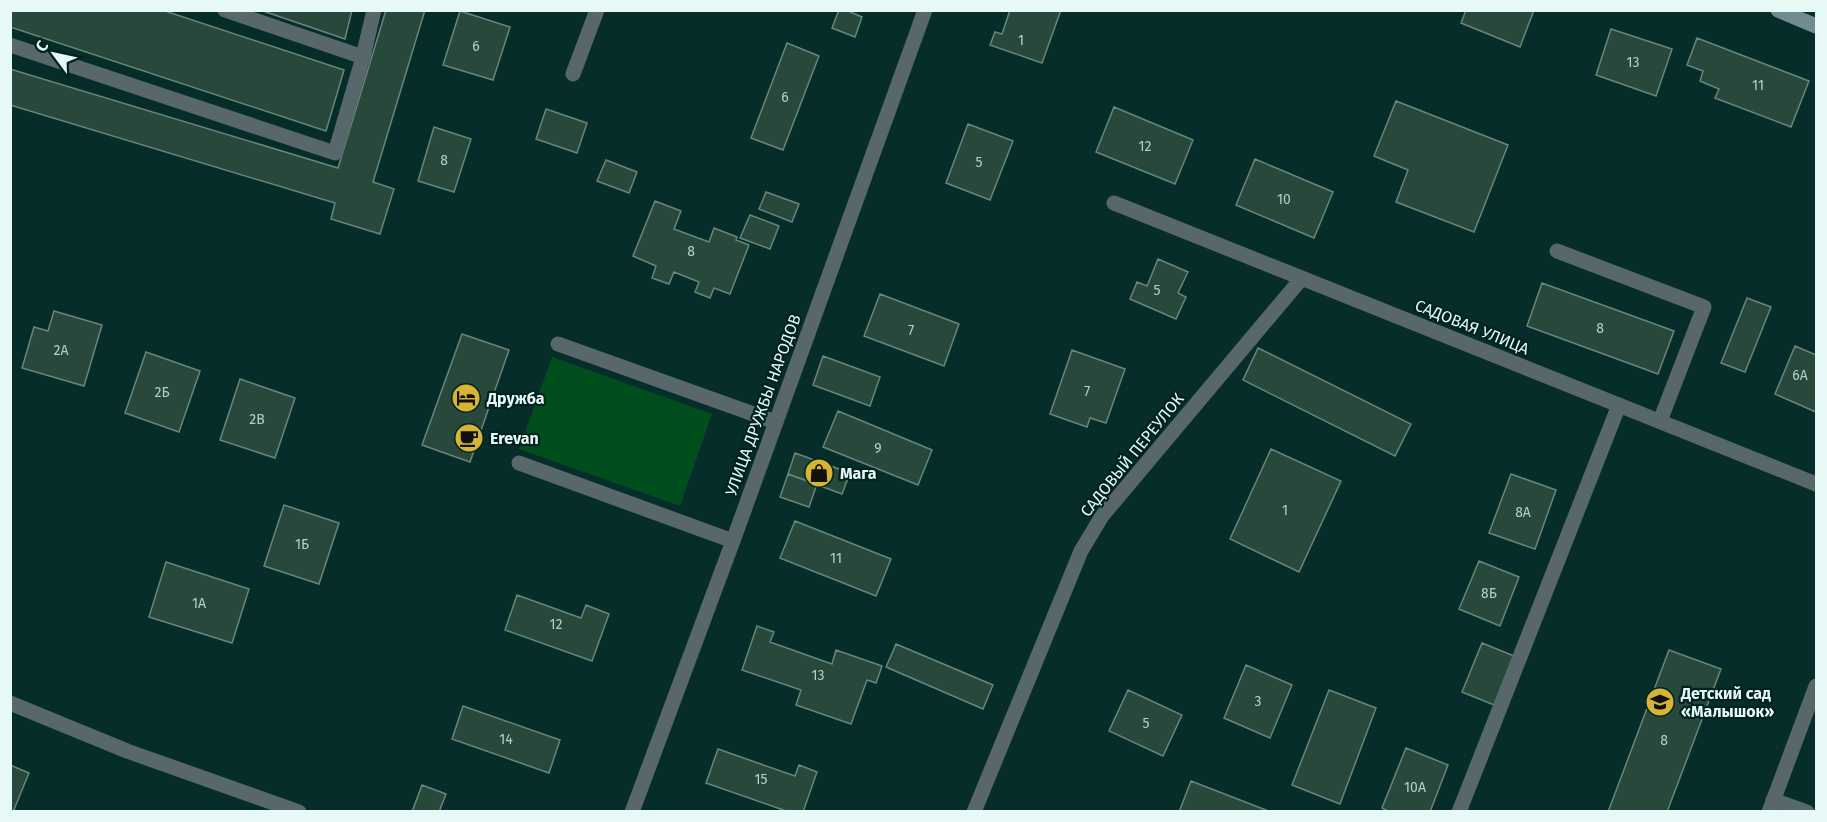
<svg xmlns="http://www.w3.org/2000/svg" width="1827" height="822" viewBox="0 0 1827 822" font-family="'Fira Sans',sans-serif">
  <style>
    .green { fill: #004d1e }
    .building { fill: #28483c; stroke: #66877a; stroke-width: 1.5 }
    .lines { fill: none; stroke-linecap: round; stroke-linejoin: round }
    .lane { stroke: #586769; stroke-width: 15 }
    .street { stroke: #586769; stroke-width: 15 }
    .secondary { stroke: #728b8f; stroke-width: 15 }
    .labels { text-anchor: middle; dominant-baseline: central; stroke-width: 4.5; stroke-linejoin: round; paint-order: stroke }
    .number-label { font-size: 14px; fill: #b6cdc8 }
    .street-label { font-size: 16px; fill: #e6f9f7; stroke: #002321 }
    .poi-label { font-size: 16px; font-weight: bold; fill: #e6f9f7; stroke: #002321; text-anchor: start }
  </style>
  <rect width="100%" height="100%" fill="#062d2a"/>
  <path class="green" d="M 552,357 L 712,414 L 680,506 L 519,449 Z"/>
  <path class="building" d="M 10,10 L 162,10 L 344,70 L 326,131 L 10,27 Z
    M 260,10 L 352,10 L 345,39 Z
    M 386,10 L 425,10 L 373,182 L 394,189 L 380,234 L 331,219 L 335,203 L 10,105 L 10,69 L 338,168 Z
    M 839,10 L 846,10 L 862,17 L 855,37 L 832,28 Z
    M 1010,10 L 1061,10 L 1042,63 L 990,45 L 995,32 L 1002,34 Z
    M 1466,10 L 1534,10 L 1520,47 L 1461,23 Z
    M 460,11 L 510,27 L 493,80 L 443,65 Z
    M 1611,29 L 1672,49 L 1656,96 L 1596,75 Z
    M 1697,38 L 1809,81 L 1791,127 L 1715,98 L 1719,89 L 1700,81 L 1703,71 L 1687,65 Z
    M 787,43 L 819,56 L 783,150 L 751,138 Z
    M 1396,101 L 1508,145 L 1474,232 L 1396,202 L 1408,170 L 1374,156 Z
    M 1114,107 L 1193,140 L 1175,184 L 1096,152 Z
    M 546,109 L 587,123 L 577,153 L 536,139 Z
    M 968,124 L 1013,141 L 990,200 L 946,183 Z
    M 434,127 L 471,139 L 454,192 L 418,181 Z
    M 1255,159 L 1333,192 L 1314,238 L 1236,205 Z
    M 606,160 L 637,172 L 629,193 L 597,181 Z
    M 766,192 L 799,204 L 792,222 L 759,209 Z
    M 655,201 L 681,211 L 674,229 L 709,242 L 714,228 L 737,237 L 736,240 L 749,245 L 730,294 L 714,288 L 710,298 L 695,292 L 699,282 L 674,272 L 669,284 L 652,278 L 656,266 L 633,256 Z
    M 750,215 L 779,226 L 770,249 L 740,238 Z
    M 1158,259 L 1188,272 L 1178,293 L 1186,297 L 1176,319 L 1130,299 L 1137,282 L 1147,286 Z
    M 1542,283 L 1674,331 L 1658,374 L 1527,326 Z
    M 880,294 L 959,324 L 944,366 L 864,336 Z
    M 1747,298 L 1771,307 L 1745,372 L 1721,363 Z
    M 54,311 L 102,325 L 84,386 L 22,368 L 34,327 L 48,331 Z
    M 462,334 L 509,350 L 470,462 L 422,445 Z
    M 1795,346 L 1816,355 L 1816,412 L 1775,394 Z
    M 1258,348 L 1411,424 L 1395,456 L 1243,380 Z
    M 1072,350 L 1125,369 L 1106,423 L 1090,418 L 1087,427 L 1050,414 Z
    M 146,352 L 200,371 L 179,432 L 125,413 Z
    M 823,356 L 880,377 L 870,406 L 813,385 Z
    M 240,379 L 295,398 L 275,458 L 220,440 Z
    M 838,411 L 932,450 L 918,485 L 823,447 Z
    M 1271,449 L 1341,481 L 1299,572 L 1230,539 Z
    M 795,453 L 850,473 L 842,494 L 788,474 Z
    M 788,474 L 817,484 L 809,507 L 780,497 Z
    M 1511,474 L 1556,490 L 1535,549 L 1489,533 Z
    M 284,505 L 339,523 L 319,584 L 264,566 Z
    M 795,521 L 891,559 L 876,596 L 780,558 Z
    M 1479,561 L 1519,577 L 1500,626 L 1459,609 Z
    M 166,562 L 249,589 L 232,643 L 149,617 Z
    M 517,595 L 581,618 L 586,605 L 609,614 L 592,661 L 505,630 Z
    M 757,626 L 774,632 L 770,642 L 832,664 L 836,650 L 882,666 L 876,683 L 867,680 L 851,724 L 796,705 L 801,690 L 742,670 Z
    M 1482,643 L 1519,658 L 1499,707 L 1462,692 Z
    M 896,644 L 993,685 L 983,709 L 886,667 Z
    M 1669,650 L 1721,669 L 1667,812 L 1608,812 Z
    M 1246,665 L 1292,685 L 1270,738 L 1224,718 Z
    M 1128,690 L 1182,715 L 1163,756 L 1109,731 Z
    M 1329,690 L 1376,708 L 1340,804 L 1292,785 Z
    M 463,706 L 560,740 L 549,773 L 452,739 Z
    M 1406,748 L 1448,765 L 1430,812 L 1390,812 L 1382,808 Z
    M 718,749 L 795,776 L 799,765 L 817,772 L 803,812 L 789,812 L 706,783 Z
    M 10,765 L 29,773 L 13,812 L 10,812 Z
    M 1191,781 L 1271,812 L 1179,812 Z
    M 422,785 L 446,794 L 439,812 L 412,812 Z"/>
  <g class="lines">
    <path class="lane" d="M 10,45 L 335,153 L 363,57 L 225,10
      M 363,57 L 374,10
      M 1557,251 L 1704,307 L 1660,421
      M 558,344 L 776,422
      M 519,463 L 733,541
      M 10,703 L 127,751 L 299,812
      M 1773,800 L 1807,812
      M 1459,812 L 1619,405"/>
    <path class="street" d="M 573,74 L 597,10
      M 1114,203 L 1816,484
      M 632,812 L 733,541 L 925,10
      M 974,812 L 1081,551 L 1102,516 L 1302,278
      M 1769,812 L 1816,686"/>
    <path class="secondary" d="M 1778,10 L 1816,26"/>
  </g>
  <defs>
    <g id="hotel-disc" transform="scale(1.5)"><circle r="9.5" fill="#d7b434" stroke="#002321"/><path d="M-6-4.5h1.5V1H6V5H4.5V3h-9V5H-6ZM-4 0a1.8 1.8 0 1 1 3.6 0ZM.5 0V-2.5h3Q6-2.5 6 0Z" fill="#111"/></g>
    <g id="cafe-disc" transform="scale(1.5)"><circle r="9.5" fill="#d7b434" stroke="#002321"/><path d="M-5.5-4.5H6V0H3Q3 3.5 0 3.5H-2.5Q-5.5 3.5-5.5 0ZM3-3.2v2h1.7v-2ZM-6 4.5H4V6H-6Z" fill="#111"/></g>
    <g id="shop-disc" transform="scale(1.5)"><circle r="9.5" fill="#d7b434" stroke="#002321"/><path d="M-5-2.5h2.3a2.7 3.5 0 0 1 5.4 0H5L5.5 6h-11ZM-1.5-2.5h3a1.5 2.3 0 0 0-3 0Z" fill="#111"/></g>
    <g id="school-disc" transform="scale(1.5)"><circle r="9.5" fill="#d7b434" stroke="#002321"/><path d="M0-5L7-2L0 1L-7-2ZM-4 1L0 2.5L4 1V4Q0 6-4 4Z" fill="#111"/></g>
  </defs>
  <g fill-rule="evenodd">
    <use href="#hotel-disc" x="466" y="398"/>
    <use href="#cafe-disc" x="469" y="438"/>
    <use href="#shop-disc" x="819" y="473"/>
    <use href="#school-disc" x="1660" y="702"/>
  </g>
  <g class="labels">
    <g class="number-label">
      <text x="1021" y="40">1</text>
      <text x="476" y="46">6</text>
      <text x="1633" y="62">13</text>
      <text x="1758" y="85">11</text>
      <text x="785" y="97">6</text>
      <text x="1145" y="146">12</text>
      <text x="444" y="160">8</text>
      <text x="979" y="162">5</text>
      <text x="1284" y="199">10</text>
      <text x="691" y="251">8</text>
      <text x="1157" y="290">5</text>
      <text x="1600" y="328">8</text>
      <text x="911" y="330">7</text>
      <text x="61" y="350">2А</text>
      <text x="1800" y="375">6А</text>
      <text x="1087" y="391">7</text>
      <text x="162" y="392">2Б</text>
      <text x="257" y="419">2В</text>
      <text x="878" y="448">9</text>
      <text x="1285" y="510">1</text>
      <text x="1523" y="512">8А</text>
      <text x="302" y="544">1Б</text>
      <text x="836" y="558">11</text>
      <text x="1489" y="593">8Б</text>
      <text x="199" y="603">1А</text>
      <text x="556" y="624">12</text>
      <text x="818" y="675">13</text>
      <text x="1258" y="701">3</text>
      <text x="1146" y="723">5</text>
      <text x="506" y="739">14</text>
      <text x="1664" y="740">8</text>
      <text x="761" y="779">15</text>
      <text x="1415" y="787">10А</text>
    </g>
    <g class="street-label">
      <text transform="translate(1472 327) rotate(22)">САДОВАЯ УЛИЦА</text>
      <text transform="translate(763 405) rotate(-70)">УЛИЦА ДРУЖБЫ НАРОДОВ</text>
      <text transform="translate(1132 455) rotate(-51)">САДОВЫЙ ПЕРЕУЛОК</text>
    </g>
    <g class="poi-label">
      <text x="487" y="398">Дружба</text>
      <text x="490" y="438">Erevan</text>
      <text x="840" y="473">Мага</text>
      <text x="1681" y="693">Детский сад<tspan x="1681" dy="18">«Малышок»</tspan></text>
    </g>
  </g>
  <rect width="1827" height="822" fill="none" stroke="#e6f9f7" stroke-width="24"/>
  <g transform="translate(54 54) rotate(303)" stroke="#002321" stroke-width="4.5" paint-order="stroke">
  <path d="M0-4.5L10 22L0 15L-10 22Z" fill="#e6f9f7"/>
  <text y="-9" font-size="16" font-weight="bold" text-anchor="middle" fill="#e6f9f7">С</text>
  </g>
</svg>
